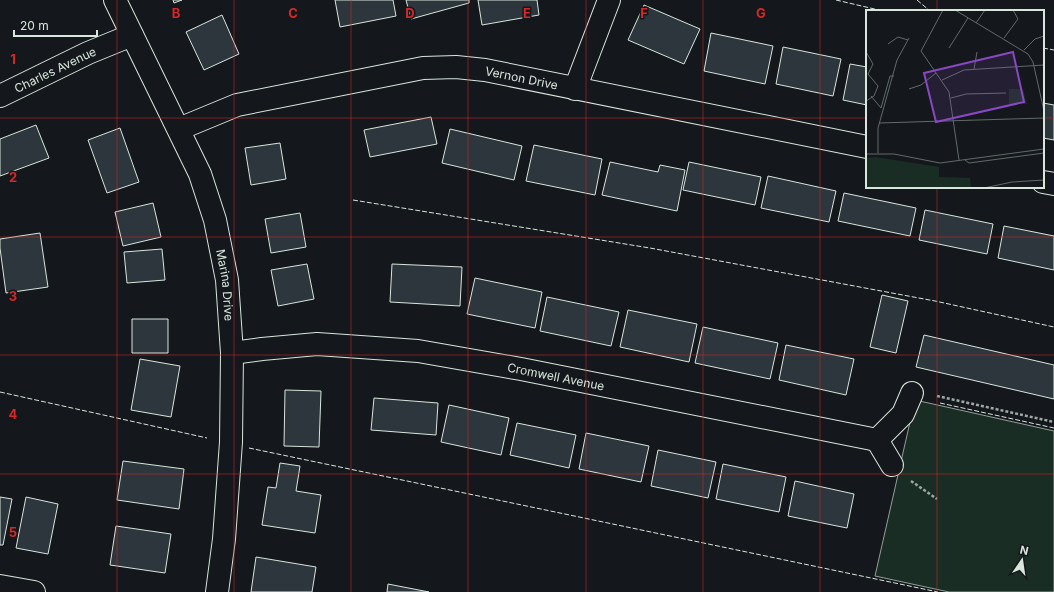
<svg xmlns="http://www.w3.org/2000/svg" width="1054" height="592" viewBox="0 0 1054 592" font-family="Inter,sans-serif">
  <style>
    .green { fill: #1a2d24; stroke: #939e99 }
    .building { fill: #2c363c; stroke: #d8e6dc }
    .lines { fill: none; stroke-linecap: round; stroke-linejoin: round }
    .minor-casing { stroke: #d8e6dc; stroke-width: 24 }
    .path { stroke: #9da8a2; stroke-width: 2.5; stroke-dasharray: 3 2; stroke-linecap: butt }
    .minor { stroke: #14181c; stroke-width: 22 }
    .fence { stroke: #d8e6dc; stroke-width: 1; stroke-dasharray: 5 2; stroke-linecap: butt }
    .grid { fill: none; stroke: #d62828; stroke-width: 1; stroke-opacity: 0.55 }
    .labels { text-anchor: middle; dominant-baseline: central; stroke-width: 3; stroke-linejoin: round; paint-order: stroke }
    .street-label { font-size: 12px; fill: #d8e6dc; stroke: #14181c }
    .inset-road { fill: none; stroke: #626a69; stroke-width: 1 }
    .view { fill: #8948c3; fill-opacity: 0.15; stroke: #8948c3; stroke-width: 2 }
    .inset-edge { fill: none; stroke: #d8e6dc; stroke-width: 2 }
    .grid-label { font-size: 13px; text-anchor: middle; font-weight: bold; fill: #d62828; stroke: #14181c; stroke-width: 3; stroke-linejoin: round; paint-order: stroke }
  </style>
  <rect width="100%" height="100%" fill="#14181c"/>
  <path class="green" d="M 915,400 L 1054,431 L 1054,592 L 949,592 L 875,576 Z"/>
  <path class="building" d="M 173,0 L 182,0 L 174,3 Z
    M 335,0 L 393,0 L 396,16 L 340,27 Z
    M 406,0 L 469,0 L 469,3 L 411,19 Z
    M 478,0 L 537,0 L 539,15 L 482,25 Z
    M 644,5 L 700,29 L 684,64 L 628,40 Z
    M 222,15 L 239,54 L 204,70 L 186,32 Z
    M 711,33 L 773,46 L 765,84 L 704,71 Z
    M 783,47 L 841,59 L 833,96 L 776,84 Z
    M 850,64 L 867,67 L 867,105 L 843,100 Z
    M 1043,103 L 1054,105 L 1054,140 L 1043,138 Z
    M 431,117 L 437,144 L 370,157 L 364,130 Z
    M 36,125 L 49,158 L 0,176 L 0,139 Z
    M 120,128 L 139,182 L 107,193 L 88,140 Z
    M 450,129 L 522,146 L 514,180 L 442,163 Z
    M 280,143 L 286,179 L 251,185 L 245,148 Z
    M 534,145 L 602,159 L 595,195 L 526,181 Z
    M 610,162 L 658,172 L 660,165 L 685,170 L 677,211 L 602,195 Z
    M 689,162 L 761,177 L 755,205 L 683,190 Z
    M 768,176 L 836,191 L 829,222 L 761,208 Z
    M 844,193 L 916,208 L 910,236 L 838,221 Z
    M 153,203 L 161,237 L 123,246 L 115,212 Z
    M 925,210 L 993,224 L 987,254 L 919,240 Z
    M 300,213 L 306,247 L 271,253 L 265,219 Z
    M 1004,226 L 1054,236 L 1054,270 L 998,258 Z
    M 40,233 L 48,287 L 6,293 L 0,248 L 0,239 Z
    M 162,249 L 165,280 L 127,283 L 124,252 Z
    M 307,264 L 314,299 L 278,306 L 271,270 Z
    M 392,264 L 462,267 L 460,306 L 390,302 Z
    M 475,278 L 542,292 L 535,328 L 467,314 Z
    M 882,295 L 908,301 L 896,353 L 870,347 Z
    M 547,297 L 619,312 L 611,346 L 540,331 Z
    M 628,310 L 697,324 L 689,362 L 620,347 Z
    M 132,319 L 168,319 L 168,353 L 132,353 Z
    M 703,327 L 778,343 L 770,379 L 695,363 Z
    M 924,335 L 1054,365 L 1054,399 L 916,367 Z
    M 786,345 L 854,359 L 846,395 L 779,380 Z
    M 140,359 L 180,366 L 171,417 L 131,410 Z
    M 285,390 L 321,391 L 319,447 L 284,446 Z
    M 374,398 L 438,403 L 436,435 L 371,430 Z
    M 449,405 L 509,418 L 501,455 L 441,442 Z
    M 517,423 L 576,435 L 569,468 L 510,455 Z
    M 586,433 L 649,446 L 641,482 L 579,469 Z
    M 658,450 L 716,462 L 708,498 L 651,486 Z
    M 123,461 L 184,469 L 179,509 L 117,500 Z
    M 280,463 L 300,466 L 296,491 L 321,495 L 315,533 L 262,525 L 268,487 L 276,488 Z
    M 723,464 L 786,477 L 779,512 L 716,499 Z
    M 795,481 L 854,494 L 847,528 L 788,516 Z
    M 0,497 L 12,499 L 3,545 L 0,545 Z
    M 26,497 L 58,504 L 48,554 L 16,548 Z
    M 116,526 L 171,534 L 165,573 L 110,565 Z
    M 256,557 L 316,567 L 312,592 L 251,592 Z
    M 388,584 L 429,592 L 387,592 Z"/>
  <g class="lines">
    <g class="minor-casing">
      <g id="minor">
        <path id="s1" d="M 115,0 L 200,174 L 215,220 L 227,280 L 232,353 L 231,442 L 224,539 L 217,592"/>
        <path d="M 575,89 L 609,0"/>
        <path id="s2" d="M 0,96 L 88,53 L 132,35"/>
        <path id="s3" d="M 179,129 L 237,105 L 423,68 L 456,67 L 485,70 L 867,147"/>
        <path d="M 1043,182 L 1054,184"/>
        <path id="s4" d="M 232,353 L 262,349 L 317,344 L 418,351 L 521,369 L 877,440"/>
        <path d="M 892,465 L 877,440 L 903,414 L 912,393"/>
        <path d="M 0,586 L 34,592"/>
      </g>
    </g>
    <path class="path" d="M 937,396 L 1054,422
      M 911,481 L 937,499"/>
    <use href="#minor" class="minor"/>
    <path class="fence" d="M 836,0 L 883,11
      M 917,0 L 930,11
      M 1043,48 L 1054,50
      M 353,200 L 650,248 L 935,301 L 1054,327
      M 0,392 L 207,438
      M 940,403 L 1054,428
      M 249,448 L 938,592"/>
  </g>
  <path class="grid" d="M 117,0 L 117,592M 234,0 L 234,592M 351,0 L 351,592M 468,0 L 468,592M 586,0 L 586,592M 703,0 L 703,592M 820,0 L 820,592M 937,0 L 937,11M 0,118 L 867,118M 1043,118 L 1054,118M 937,187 L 937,592M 0,237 L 1054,237M 0,355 L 1054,355M 0,474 L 1054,474"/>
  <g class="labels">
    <g class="street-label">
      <text stroke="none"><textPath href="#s2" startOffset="61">Charles Avenue</textPath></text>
      <text stroke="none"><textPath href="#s3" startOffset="352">Vernon Drive</textPath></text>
      <text stroke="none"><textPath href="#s1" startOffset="308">Marina Drive</textPath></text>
      <text stroke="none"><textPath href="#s4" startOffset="327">Cromwell Avenue</textPath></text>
    </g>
  </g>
  <g transform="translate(866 10)">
    <rect width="178" height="178" fill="#14181c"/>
    <path d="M 143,79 L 157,79 L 161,94 L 143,94 ZM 9,147 L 73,157 L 73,167 L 104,168 L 105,178 L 0,178 L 0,148 Z" fill="#1a2d24"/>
    <path class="inset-road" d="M 77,0 L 55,41 L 83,82 L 93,150M 89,0 L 162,44 L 167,52 L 178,101M 110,13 L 119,0M 138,28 L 152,9 L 147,0M 22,34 L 32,27 L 42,30M 83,38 L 102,8M 158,40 L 169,29 L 178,26M 0,42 L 7,54 L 2,64 L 12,76 L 8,86 L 0,91M 108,59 L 111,42M 76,70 L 98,60 L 178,55M 43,79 L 55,75 L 70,63M 5,86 L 15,98M 85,88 L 100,84 L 140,83M 15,98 L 24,66 L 28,66M 13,113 L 178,108M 12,143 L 12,118 L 31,50 L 43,28M 0,144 L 28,144 L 74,153 L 178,139M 99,150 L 103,153 L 178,143M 118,178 L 146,172 L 178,170"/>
    <path class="view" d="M 147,42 L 158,92 L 70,112 L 58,63 Z"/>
    <rect width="178" height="178" class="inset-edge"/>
  </g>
  <g class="grid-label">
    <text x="176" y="18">B</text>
    <text x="293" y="18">C</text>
    <text x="410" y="18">D</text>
    <text x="527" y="18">E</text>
    <text x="644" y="18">F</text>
    <text x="761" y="18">G</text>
    <text x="13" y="64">1</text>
    <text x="13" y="182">2</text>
    <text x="13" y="301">3</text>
    <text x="13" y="419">4</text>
    <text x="13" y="537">5</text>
  </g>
  <g transform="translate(1022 560) rotate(13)" stroke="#14181c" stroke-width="3" paint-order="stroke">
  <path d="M0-3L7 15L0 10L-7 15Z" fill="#d8e6dc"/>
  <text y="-6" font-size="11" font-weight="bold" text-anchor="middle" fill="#d8e6dc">N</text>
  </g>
  <path d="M14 30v6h83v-6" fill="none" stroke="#d8e6dc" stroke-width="2"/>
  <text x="20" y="30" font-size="12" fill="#d8e6dc" stroke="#14181c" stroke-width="3" paint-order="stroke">20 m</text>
</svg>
